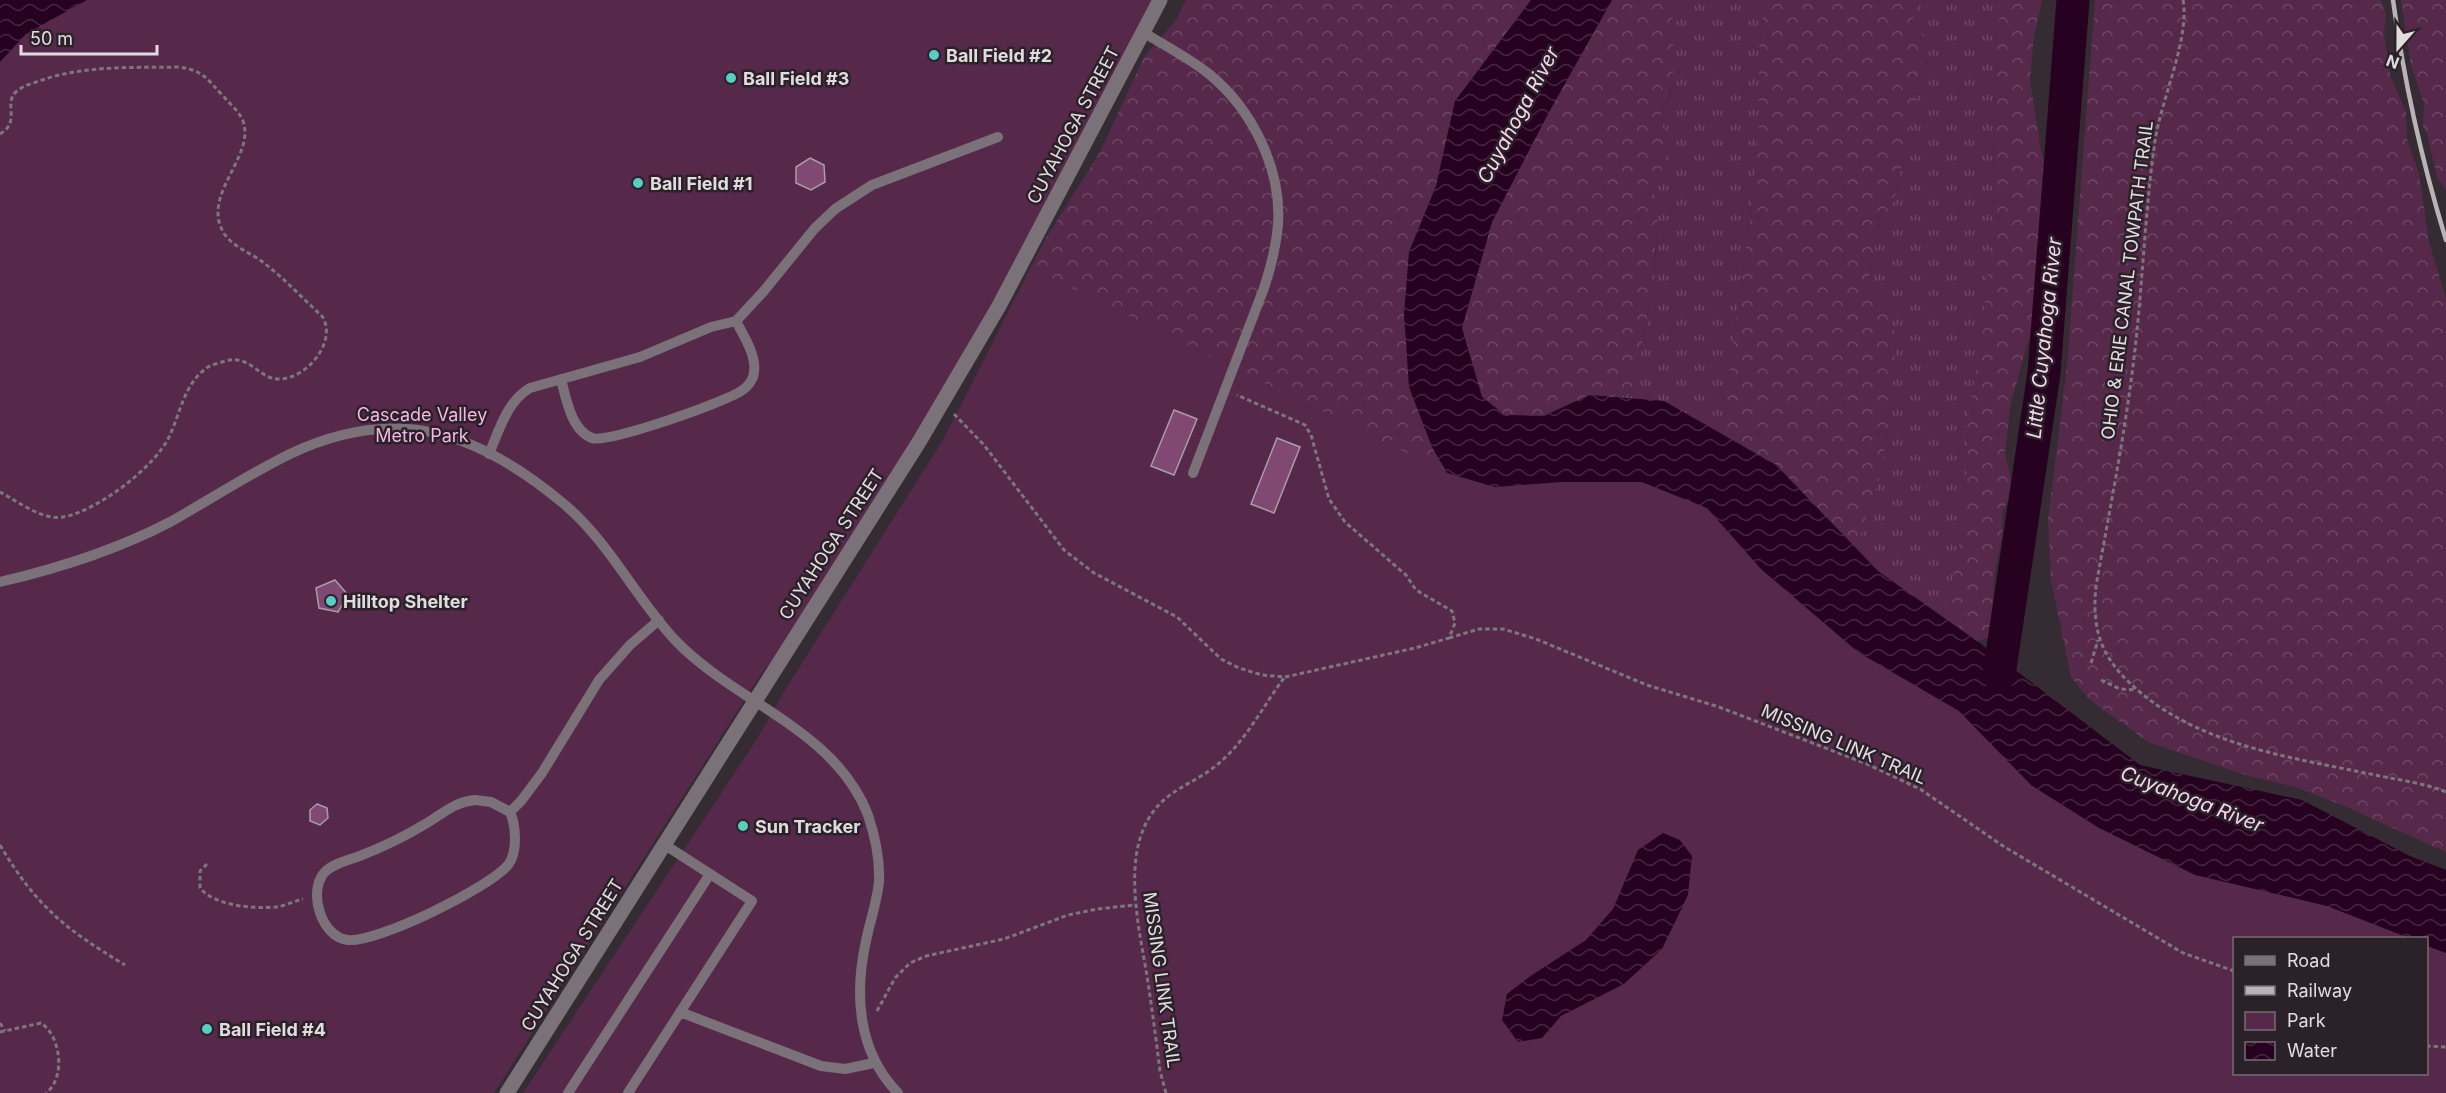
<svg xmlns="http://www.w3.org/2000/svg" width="2446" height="1093" viewBox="0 0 2446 1093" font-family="Inter,sans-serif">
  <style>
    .grass { fill: url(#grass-tufts) }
    .forest { fill: url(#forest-crowns) }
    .green { fill: #56294b }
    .water { fill: url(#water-waves) }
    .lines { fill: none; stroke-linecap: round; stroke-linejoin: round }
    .river { stroke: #260220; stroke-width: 33 }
    .building { fill: #804872; stroke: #a99ea6; stroke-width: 1.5 }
    .path { stroke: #7d767b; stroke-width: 3; stroke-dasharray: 4.5 3; stroke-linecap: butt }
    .lane { stroke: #7b7178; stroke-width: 10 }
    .secondary { stroke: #7b7178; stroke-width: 15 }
    .rail { stroke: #b9b3b7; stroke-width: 4.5 }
    .poi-dot { fill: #56cec3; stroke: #2a2228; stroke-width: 2 }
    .labels { text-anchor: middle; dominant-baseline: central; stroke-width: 5; stroke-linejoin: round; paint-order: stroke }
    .poi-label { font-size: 18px; font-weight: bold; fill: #e2dce0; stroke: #2a2228; text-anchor: start }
    .street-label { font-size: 18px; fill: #e2dce0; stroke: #2a2228 }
    .park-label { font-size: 18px; fill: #f8b4e6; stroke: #2a2228 }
    .water-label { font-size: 20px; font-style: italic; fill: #f8d5ee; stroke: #2a2228 }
  </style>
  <defs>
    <pattern id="grass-tufts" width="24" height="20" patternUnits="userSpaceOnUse" patternTransform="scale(1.5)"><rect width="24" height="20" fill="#56294b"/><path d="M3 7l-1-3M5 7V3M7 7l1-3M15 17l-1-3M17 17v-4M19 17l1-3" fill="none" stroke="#6e4765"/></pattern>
    <pattern id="forest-crowns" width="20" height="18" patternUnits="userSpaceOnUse" patternTransform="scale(1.5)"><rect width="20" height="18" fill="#56294b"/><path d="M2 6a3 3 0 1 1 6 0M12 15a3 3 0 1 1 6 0" fill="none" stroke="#6e4765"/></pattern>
    <pattern id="water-waves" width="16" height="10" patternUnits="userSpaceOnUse" patternTransform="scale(1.5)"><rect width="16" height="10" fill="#260220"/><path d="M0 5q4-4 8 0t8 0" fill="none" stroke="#452640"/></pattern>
  </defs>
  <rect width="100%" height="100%" fill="#342c32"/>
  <path class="grass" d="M 1681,0 L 1765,0 L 1759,49 L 1759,125 L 1752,204 L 1723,416 L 1723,435 L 1664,401 L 1612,397 L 1628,392 L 1635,382 C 1646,321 1665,248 1652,186 C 1671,158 1671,150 1660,118 L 1671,92 L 1671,15 Z
    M 1918,0 L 2002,0 L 1996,43 L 1992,220 L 1982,337 L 1967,422 L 1968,457 L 1962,527 L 1947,609 L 1962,630 L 1878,572 L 1856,549 L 1881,473 L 1888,429 L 1896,343 L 1866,297 L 1875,242 L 1895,198 L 1924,56 L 1924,35 L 1913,19 Z"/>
  <path class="forest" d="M 1186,0 L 1531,0 L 1455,101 L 1436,186 L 1409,252 L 1409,387 L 1432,447 L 1447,473 L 1495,487 L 1636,535 L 975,385 L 1002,324 L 1045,240 L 1100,152 L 1144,57 L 1177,19 Z
    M 1612,0 L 1681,0 C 1663,28 1676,35 1674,64 C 1673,84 1668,100 1660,118 C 1671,150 1671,158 1652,186 L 1656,203 L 1659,208 L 1655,250 L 1654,280 L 1635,382 L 1628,392 L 1612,397 L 1589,395 L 1544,416 L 1505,415 L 1482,397 L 1462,328 L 1492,222 L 1549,112 Z
    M 1765,0 L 1918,0 L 1913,19 L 1924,35 L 1924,56 L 1895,198 L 1875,242 L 1866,296 L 1890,306 L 1896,343 L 1888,429 L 1881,473 L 1856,549 L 1776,465 L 1723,435 L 1723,416 L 1752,204 L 1759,125 L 1759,49 Z
    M 2002,0 L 2042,0 L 2034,36 L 2030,80 L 2041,152 L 2048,173 L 2047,206 L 2036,254 L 2042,292 L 2011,402 L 2005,452 L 2013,490 L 2003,511 L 2002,537 L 1994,577 L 1991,637 L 1977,641 L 1962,630 L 1947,609 L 1962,527 L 1968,457 L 1967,422 L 1982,337 L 1992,220 L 1996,43 Z
    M 2095,0 L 2381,0 L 2386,15 L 2384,33 L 2391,78 L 2406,112 L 2407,139 L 2419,174 L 2429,242 L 2446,298 L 2446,852 L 2342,805 L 2295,787 L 2249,776 L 2148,742 L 2089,699 L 2071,677 L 2051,580 L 2048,520 L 2067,366 Z
    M 2401,0 L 2446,0 L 2446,191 L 2437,177 L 2427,134 L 2423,127 L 2424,104 L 2411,65 Z"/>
  <path class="green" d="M 0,0 L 1160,0 L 1032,243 L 811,613 L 761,674 L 494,1093 L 0,1093 Z
    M 1031,268 L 1447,473 L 1495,487 L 1561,482 L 1642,482 L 1707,508 L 1761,569 L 1858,652 L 1959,711 L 2031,785 L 2409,938 L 2234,938 L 2234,1074 L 2426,1074 L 2427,946 L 2446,953 L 2446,1093 L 523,1093 L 757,739 L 785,690 L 943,440 Z"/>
  <path class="water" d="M 0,0 L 87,0 L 26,34 L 0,62 Z
    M 1531,0 L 1612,0 L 1549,112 L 1492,222 L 1462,328 L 1482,397 L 1505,415 L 1544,416 L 1589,395 L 1664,401 L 1776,465 L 1878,571 L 1981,644 L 2140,765 L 2302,800 L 2410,856 L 2446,870 L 2446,953 L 2427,946 L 2426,938 L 2409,938 L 2327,906 L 2195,875 L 2099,828 L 2031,785 L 1959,711 L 1858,652 L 1761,569 L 1707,508 L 1642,482 L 1561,482 L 1495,487 L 1447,473 L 1432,447 L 1409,387 L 1404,314 L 1409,252 L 1436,186 L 1455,101 Z
    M 1663,833 L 1680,840 L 1692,856 L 1688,895 L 1662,949 L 1624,984 L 1561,1016 L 1542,1038 L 1518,1042 L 1502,1020 L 1507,994 L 1532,975 L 1586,940 L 1613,909 L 1638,850 Z"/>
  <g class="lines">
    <path class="river" d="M 1999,675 L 2044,373 L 2073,0"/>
  </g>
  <path class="building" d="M 810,158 L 824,165 L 825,182 L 811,190 L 796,183 L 796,167 Z
    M 1174,410 L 1197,419 L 1174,475 L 1151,466 Z
    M 1277,438 L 1300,447 L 1274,513 L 1251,504 Z
    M 335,580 L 348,595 L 338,612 L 319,608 L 316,588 Z
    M 317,804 L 327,808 L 328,818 L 320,825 L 310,821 L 310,810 Z"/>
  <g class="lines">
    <path class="path" d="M 2183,0 C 2190,38 2161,100 2155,141 C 2145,210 2143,280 2135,349 C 2126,429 2110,508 2096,586 C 2091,635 2104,662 2141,693 C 2206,747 2295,758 2375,775 C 2399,780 2424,783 2446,792
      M 0,134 C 22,121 2,103 17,91 C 24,85 34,83 42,80 C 86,65 133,68 179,67 C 203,70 208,80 223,96 C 230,104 239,111 243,121 C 255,154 208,189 220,225 C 227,246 249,251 264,263 C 285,279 303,299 322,316 C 338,341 307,379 279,379 C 258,379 251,354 225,361 C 220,363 213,364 208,367 C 184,383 181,412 169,437 C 154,468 97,511 63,517 C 43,521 17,501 0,492
      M 954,414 L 984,445 L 1064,550 L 1094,573 L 1177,617 L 1221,659 L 1239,668 L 1262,675 L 1285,677 L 1415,648 L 1449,638 L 1455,623 L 1452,611 L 1416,590 L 1406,575 L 1345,522 L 1329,499 L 1311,435 L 1305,425 L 1237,395
      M 1449,638 L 1479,629 L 1503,629 L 1536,639 L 1647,685 L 1719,707 L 1867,764 L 1920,789 L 2003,846 L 2183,953 L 2234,971
      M 2091,663 L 2098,640
      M 2101,680 L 2120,689 L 2136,690
      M 0,845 C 36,906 65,929 125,965
      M 207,864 L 200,871 L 200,888 C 215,906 253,909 276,907 C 285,906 294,901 303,899
      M 877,1011 L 895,978 L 910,963 L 926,956 L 1004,939 L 1068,915 L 1097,909 L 1135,905
      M 0,1023 L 5,1031
      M 0,1032 L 41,1023 C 61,1036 66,1078 46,1093
      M 2426,1046 L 2446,1047
      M 1166,1093 L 1160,1071 C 1156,1039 1152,1008 1147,976 C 1139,928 1121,855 1153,812 C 1169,789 1197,782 1218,764 C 1246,741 1263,706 1284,678"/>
    <path class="lane" d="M 1143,32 C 1165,46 1189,58 1209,74 C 1252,109 1282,169 1278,225 C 1276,247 1271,267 1264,288 L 1193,473
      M 561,379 C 566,398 571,430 592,438 C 607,444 725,402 741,391 C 746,388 751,382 753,377 C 759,358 744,337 736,321
      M 489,454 C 499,431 507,401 530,388 L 640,357 L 711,327 L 736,321 L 763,292 L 815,228 L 835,209 L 872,185 L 998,137
      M 0,582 C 60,568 117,550 172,521 C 211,499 249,474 290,454 C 396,404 477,431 564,504 C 610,543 635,597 675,640 C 735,703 835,729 868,815 C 875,836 880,860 879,882 C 877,902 870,921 866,941 C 854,995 858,1052 898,1093
      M 475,800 L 491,802 L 510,812 C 516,826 518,852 508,865 C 489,888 377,943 348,940 C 321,937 308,892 324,873 C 332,864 346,861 357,857 C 381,848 404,837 427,823 C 444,813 454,802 475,800 Z
      M 510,812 L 521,801 L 542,773 L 599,680 L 630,645 L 659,620
      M 680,1012 L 821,1066 L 845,1069 L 874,1063
      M 568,1093 L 710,874
      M 628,1093 L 752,901 L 665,845"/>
    <path class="secondary" d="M 507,1093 L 919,442 L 999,306 L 1160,0"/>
    <path class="rail" d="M 2393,0 C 2404,81 2422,162 2446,240"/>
  </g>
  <g class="poi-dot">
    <circle cx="934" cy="55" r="6"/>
    <circle cx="731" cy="78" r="6"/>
    <circle cx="638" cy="183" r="6"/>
    <circle cx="331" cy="601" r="6"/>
    <circle cx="743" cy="826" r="6"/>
    <circle cx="207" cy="1029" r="6"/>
  </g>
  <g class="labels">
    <g class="poi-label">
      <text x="946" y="55">Ball Field #2</text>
      <text x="743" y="78">Ball Field #3</text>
      <text x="650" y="183">Ball Field #1</text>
      <text x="343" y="601">Hilltop Shelter</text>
      <text x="755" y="826">Sun Tracker</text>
      <text x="219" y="1029">Ball Field #4</text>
    </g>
    <g class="street-label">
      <text transform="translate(1073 125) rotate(-62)">CUYAHOGA STREET</text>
      <text transform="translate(2127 280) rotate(-83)">OHIO &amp; ERIE CANAL TOWPATH TRAIL</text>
      <text transform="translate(831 544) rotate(-57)">CUYAHOGA STREET</text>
      <text transform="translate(1844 744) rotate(23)">MISSING LINK TRAIL</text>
      <text transform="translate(572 955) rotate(-58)">CUYAHOGA STREET</text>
      <text transform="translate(1162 980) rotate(82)">MISSING LINK TRAIL</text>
    </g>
    <g class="park-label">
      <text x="422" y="414">Cascade Valley<tspan x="422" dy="21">Metro Park</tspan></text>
    </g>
    <g class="water-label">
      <text transform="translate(1518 115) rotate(-62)">Cuyahoga River</text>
      <text transform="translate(2044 338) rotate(-84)">Little Cuyahoga River</text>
      <text transform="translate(2192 799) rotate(21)">Cuyahoga River</text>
    </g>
  </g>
  <rect x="2233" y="937" width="195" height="138" fill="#2a2228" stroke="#746c72" stroke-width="1.5"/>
  <rect x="2245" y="956" width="30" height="9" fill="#7b7178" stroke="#746c72" stroke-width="1.5"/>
  <text x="2287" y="967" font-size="18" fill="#e2dce0">Road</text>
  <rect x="2245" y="986" width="30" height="9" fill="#b9b3b7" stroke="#746c72" stroke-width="1.5"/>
  <text x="2287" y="997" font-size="18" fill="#e2dce0">Railway</text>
  <rect x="2245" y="1012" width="30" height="18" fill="#56294b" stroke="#746c72" stroke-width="1.5"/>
  <text x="2287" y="1027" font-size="18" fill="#e2dce0">Park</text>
  <rect x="2245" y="1042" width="30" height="18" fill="url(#water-waves)" stroke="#746c72" stroke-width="1.5"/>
  <text x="2287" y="1057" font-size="18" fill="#e2dce0">Water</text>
  <g transform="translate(2398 48) rotate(201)" stroke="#2a2228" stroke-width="4.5" paint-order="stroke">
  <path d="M0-4.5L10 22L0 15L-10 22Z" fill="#e2dce0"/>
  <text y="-9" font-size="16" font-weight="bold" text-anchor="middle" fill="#e2dce0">N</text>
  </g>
  <path d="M21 45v9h136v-9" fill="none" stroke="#e2dce0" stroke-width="3"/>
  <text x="30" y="45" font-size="18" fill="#e2dce0" stroke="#2a2228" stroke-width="4.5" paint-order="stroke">50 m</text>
</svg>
